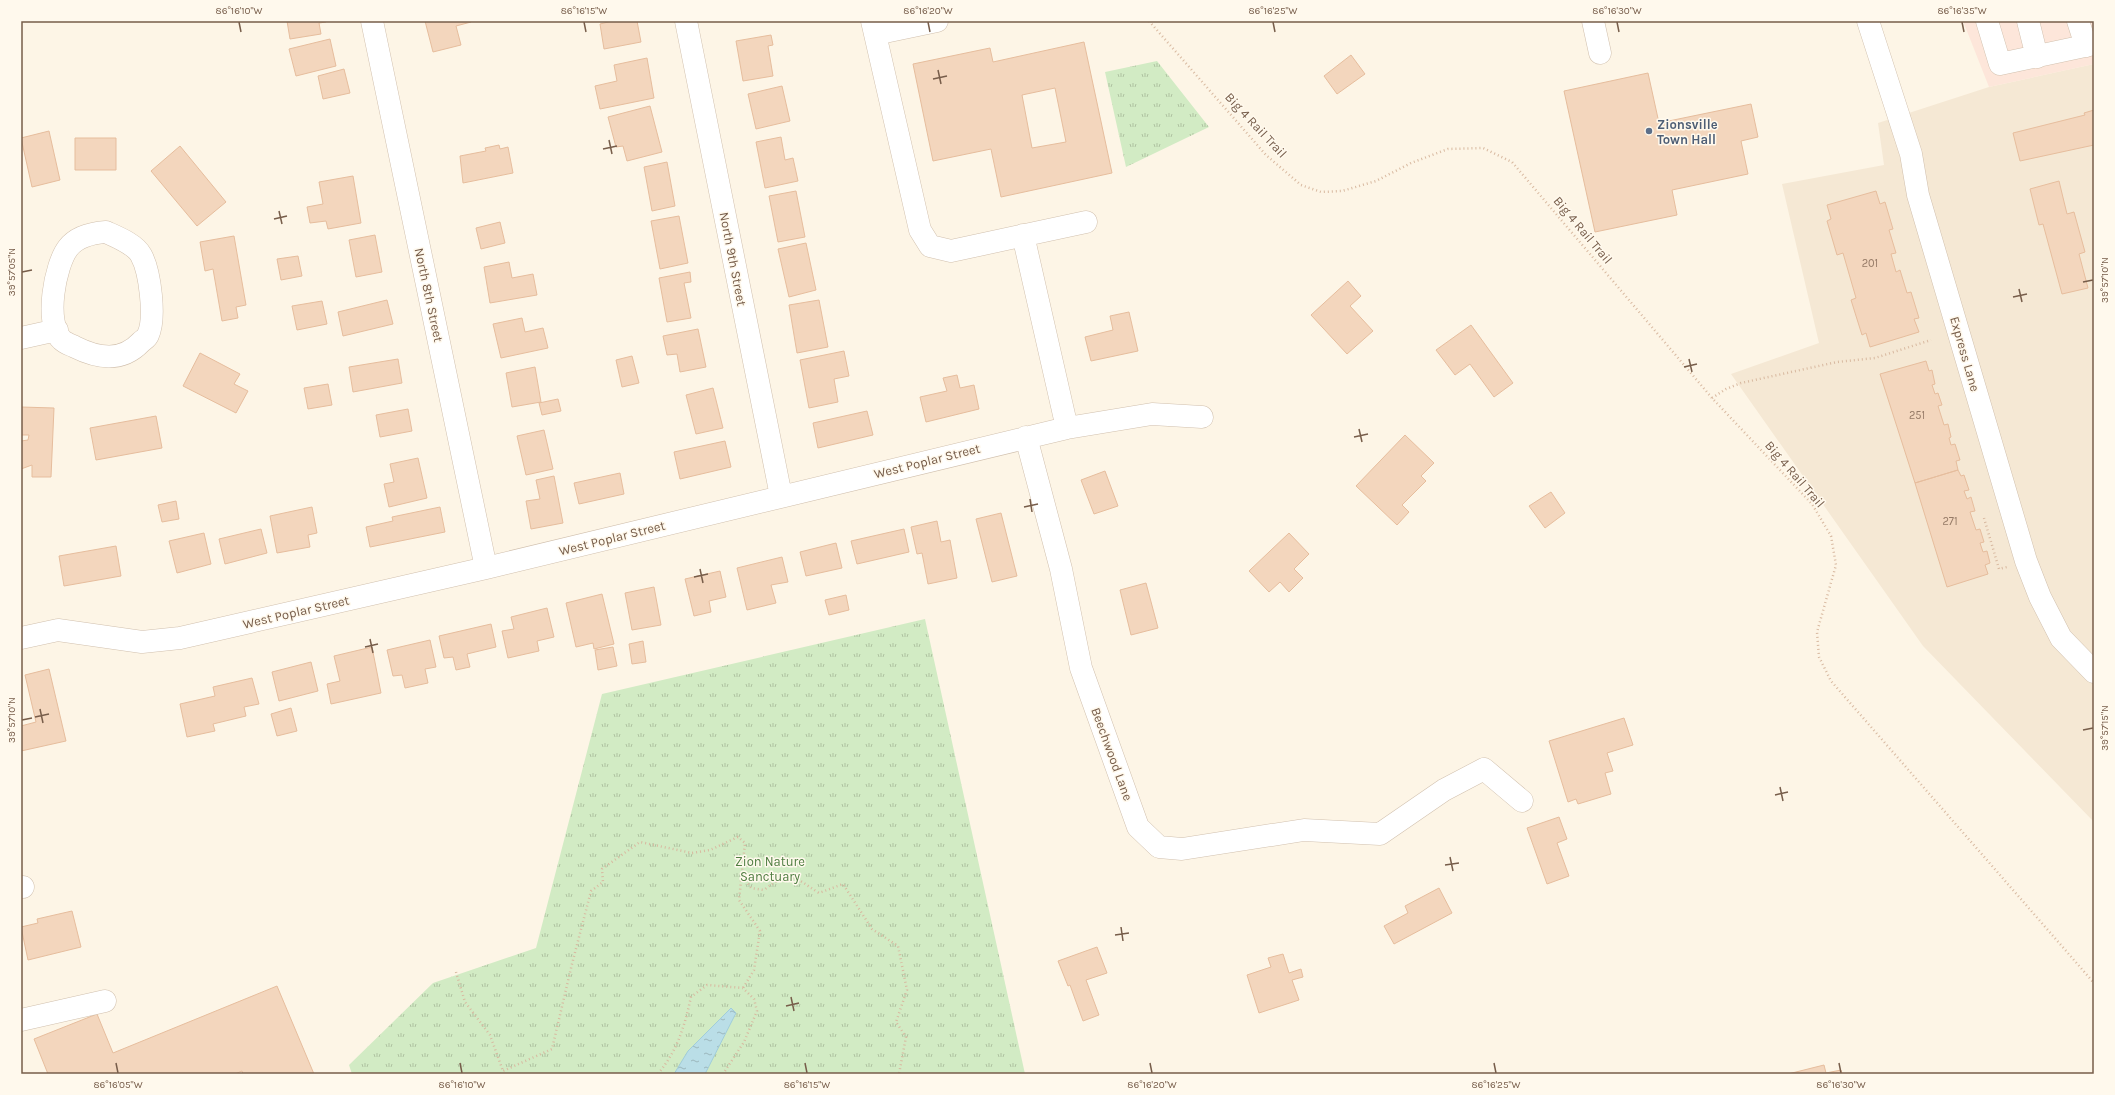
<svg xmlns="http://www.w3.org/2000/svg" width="2115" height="1095" viewBox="0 0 2115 1095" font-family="Karla,sans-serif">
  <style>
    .residential { fill: #f5e8d4 }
    .commercial { fill: #fde6da }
    .park { fill: url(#park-tufts) }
    .water { fill: url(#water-ripples); stroke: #a0cdda }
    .building { fill: #f3d6bd; stroke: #e6bd9d; fill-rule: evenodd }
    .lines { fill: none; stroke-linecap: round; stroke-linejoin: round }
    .minor-casing { stroke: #d1c0ae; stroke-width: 23 }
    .path { stroke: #d8b9a0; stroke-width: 2.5; stroke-dasharray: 1 3; stroke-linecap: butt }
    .minor { stroke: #fff; stroke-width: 22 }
    .ticks { fill: none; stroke: #775d4a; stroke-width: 1.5 }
    .service-dot { fill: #5c6f8a; stroke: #fff9ed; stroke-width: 1.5 }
    .labels { text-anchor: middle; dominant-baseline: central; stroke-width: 3; stroke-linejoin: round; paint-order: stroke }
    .number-label { font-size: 11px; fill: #967b67 }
    .service-label { font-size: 13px; font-weight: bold; fill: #4e5e75; stroke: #fff9ed; text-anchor: start }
    .street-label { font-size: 13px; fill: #775d4a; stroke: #fff9ed }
    .park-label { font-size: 13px; fill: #507e42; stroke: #fff9ed }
    .neatline { fill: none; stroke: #775d4a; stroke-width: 1.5 }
    .ticks-label { font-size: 10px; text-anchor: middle; fill: #775d4a }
  </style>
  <defs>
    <pattern id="park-tufts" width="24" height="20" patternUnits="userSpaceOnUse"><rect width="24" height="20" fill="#d2ebc4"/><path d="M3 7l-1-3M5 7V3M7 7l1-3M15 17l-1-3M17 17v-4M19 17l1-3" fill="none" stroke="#afc2a1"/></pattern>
    <pattern id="water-ripples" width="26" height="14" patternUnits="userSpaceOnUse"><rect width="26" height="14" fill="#badee7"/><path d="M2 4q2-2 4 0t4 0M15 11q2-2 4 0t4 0" fill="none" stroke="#9cb7bd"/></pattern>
  </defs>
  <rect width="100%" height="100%" fill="#fdf5e6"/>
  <path class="residential" d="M 2094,64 L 2094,822 L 1923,646 L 1731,374 L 1819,343 L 1782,184 L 1884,165 L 1878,123 L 1989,87 Z"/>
  <path class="commercial" d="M 1963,21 L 2094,21 L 2094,64 L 1989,87 Z"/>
  <path class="park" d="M 1157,61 L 1209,127 L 1126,167 L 1105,72 Z
    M 925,619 L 1025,1074 L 352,1074 L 349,1065 L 433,983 L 536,948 L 602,694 Z"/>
  <path class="water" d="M 731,1008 L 736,1013 L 705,1074 L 674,1074 L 688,1051 Z"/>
  <path class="building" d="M 287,21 L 326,21 L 326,22 L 319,23 L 321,34 L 290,39 Z
    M 425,21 L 471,21 L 471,22 L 456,26 L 461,45 L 433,52 Z
    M 612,21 L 637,21 L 641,42 L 604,49 L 600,24 Z
    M 771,35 L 773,45 L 768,46 L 773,76 L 743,81 L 736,41 Z
    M 330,39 L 336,66 L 296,76 L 289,49 Z
    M 1084,42 L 1112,173 L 1001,197 L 991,149 L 933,161 L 913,64 L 990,48 L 993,62 ZM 1055,88 L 1066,142 L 1032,148 L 1022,95 Z
    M 1351,55 L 1365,74 L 1337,94 L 1324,76 Z
    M 647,58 L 654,98 L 600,109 L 595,86 L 617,81 L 614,65 Z
    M 344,69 L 350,93 L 323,99 L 318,76 Z
    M 1648,73 L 1659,123 L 1751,104 L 1758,137 L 1741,141 L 1748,174 L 1672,190 L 1677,215 L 1595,232 L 1564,91 Z
    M 782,86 L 790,121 L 756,129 L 748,94 Z
    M 650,106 L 662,152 L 627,161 L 623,146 L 616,147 L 608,117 Z
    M 2094,110 L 2094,145 L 2020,161 L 2013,133 L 2085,115 L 2084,113 Z
    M 49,131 L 60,180 L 32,187 L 21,138 Z
    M 781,137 L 785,160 L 793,158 L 798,181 L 765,188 L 756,142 Z
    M 75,138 L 116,138 L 116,170 L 75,170 Z
    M 499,145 L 500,149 L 508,147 L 513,173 L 463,183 L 460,156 L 486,151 L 485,148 Z
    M 180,146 L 226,202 L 197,226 L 151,171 Z
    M 667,162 L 675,206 L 652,211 L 644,167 Z
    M 353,176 L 361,223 L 328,229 L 326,221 L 310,223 L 307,207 L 323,204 L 319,182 Z
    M 2059,181 L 2067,214 L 2074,212 L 2085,252 L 2079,254 L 2088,288 L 2062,294 L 2043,224 L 2039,225 L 2030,189 Z
    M 796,191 L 805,237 L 778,242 L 769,196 Z
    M 1876,191 L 1880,204 L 1885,202 L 1893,229 L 1889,230 L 1896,253 L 1891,254 L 1896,272 L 1900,270 L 1907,293 L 1911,292 L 1919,318 L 1914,319 L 1919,332 L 1870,347 L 1866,333 L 1862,335 L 1851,300 L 1856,298 L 1843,253 L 1837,255 L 1827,221 L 1831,219 L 1827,205 Z
    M 679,216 L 688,263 L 660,269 L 651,221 Z
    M 500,222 L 505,243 L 481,249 L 476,228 Z
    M 375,235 L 382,272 L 356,277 L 349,240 Z
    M 234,236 L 246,305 L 236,307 L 238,318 L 222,321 L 213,269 L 205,271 L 200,242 Z
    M 806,243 L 816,290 L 789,297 L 778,249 Z
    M 298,256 L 302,276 L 281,280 L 277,259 Z
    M 509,262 L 512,278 L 533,274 L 537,295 L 490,303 L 484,267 Z
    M 690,272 L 691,282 L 684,283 L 691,318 L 667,322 L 659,278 Z
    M 1348,281 L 1361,296 L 1350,306 L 1373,331 L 1347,354 L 1311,315 Z
    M 387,300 L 393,324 L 343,336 L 338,312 Z
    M 819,300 L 828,347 L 797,353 L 789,305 Z
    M 322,301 L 327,324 L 297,330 L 292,306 Z
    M 1129,312 L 1138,351 L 1091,361 L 1085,337 L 1113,330 L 1110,316 Z
    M 522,318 L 525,332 L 543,328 L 548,348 L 501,358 L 493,324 Z
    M 1471,325 L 1513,383 L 1494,397 L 1470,364 L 1455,375 L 1436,350 Z
    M 698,329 L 706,367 L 680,372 L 677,354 L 667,355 L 663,336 Z
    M 844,351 L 849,376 L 834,379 L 838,402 L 809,408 L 800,360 Z
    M 200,353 L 240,374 L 234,384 L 248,391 L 236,413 L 183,386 Z
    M 632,356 L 639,383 L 622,387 L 616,360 Z
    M 398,359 L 402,383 L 353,392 L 349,367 Z
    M 1926,361 L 1929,371 L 1932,370 L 1935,384 L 1932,385 L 1935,394 L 1938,393 L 1942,405 L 1938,406 L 1944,425 L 1948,424 L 1951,437 L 1949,438 L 1951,445 L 1955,444 L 1960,460 L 1956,461 L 1958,470 L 1915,483 L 1880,374 Z
    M 535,367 L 541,402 L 512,407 L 506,373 Z
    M 957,375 L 960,388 L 974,385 L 979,409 L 926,422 L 920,397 L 947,391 L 943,378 Z
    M 328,384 L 332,405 L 308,409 L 304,388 Z
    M 713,388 L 723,428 L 696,434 L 686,395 Z
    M 558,399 L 561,411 L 542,415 L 539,403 Z
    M 21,407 L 54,408 L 51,477 L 32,477 L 32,465 L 21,469 L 21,441 L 28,440 L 29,435 L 21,435 Z
    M 408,409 L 412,431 L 380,437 L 376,415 Z
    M 867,411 L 873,435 L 818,448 L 813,423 Z
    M 156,416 L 162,448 L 96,460 L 90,428 Z
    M 544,430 L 553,469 L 526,475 L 517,436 Z
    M 1405,435 L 1434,463 L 1421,476 L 1426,481 L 1402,505 L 1409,512 L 1397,525 L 1356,486 Z
    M 725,441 L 731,467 L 680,479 L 674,452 Z
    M 418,458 L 427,498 L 389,507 L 384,484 L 394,482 L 390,464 Z
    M 1958,470 L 1961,476 L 1964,475 L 1969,490 L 1964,491 L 1967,499 L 1971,497 L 1975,511 L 1970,512 L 1976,530 L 1980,529 L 1984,542 L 1980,543 L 1983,552 L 1987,551 L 1990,563 L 1985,565 L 1988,574 L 1947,587 L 1915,483 Z
    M 1105,471 L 1118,506 L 1094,514 L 1081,480 Z
    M 620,473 L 624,494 L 579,504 L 574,483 Z
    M 554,476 L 563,523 L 531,529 L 526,501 L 540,499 L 536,480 Z
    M 1551,492 L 1565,513 L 1545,528 L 1529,506 Z
    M 176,501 L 179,519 L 162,522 L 158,505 Z
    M 312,507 L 317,533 L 308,535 L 310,547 L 277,553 L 270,516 Z
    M 440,507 L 445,532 L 370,547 L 366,527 L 393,521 L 392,517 Z
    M 1001,513 L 1017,576 L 992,582 L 976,519 Z
    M 937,521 L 941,542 L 950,540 L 957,578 L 928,584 L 922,553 L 917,554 L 911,527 Z
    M 261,529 L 267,553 L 225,564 L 219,539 Z
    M 904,529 L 909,552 L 857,564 L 851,541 Z
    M 204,533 L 211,564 L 177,573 L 169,541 Z
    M 1289,533 L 1309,554 L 1294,569 L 1303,578 L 1289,592 L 1280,582 L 1269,592 L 1249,571 Z
    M 836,543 L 842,568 L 806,576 L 800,552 Z
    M 116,546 L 121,576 L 64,586 L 59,556 Z
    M 782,557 L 788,582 L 771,585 L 776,603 L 747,610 L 737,568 Z
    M 720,571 L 726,597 L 709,601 L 711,612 L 694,616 L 685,579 Z
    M 1146,583 L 1158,628 L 1131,635 L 1120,590 Z
    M 654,587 L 661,625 L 632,630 L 625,593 Z
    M 602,594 L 614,644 L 594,649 L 593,643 L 576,647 L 566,603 Z
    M 846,595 L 849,610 L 829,615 L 825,600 Z
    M 547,608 L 554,637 L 537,641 L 539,651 L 508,658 L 502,631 L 514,629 L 511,617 Z
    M 491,624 L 496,647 L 467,654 L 470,667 L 456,670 L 453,657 L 444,658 L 439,636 Z
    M 430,640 L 436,667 L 425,669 L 428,683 L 405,688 L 402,675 L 393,676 L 387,650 Z
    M 643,641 L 646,662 L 632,664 L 629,644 Z
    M 372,647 L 381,693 L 331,704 L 327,684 L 340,681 L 334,656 Z
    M 613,647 L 617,666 L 598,670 L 595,650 Z
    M 311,662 L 318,691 L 279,701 L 272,672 Z
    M 49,669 L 66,741 L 21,751 L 21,726 L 36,722 L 25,675 Z
    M 252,678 L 259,704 L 244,707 L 246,716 L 213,724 L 215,731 L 187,737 L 180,704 L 215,696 L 213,687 Z
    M 291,708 L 297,731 L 277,736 L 271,714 Z
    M 1624,718 L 1633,745 L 1607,753 L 1613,771 L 1605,773 L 1611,794 L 1578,804 L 1576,799 L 1568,802 L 1549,741 Z
    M 1559,817 L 1567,839 L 1557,843 L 1569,876 L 1547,884 L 1527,828 Z
    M 1439,888 L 1452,913 L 1394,944 L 1384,926 L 1408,913 L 1405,906 Z
    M 72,911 L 81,947 L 28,960 L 21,927 L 38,923 L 37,919 Z
    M 1097,947 L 1107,973 L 1086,980 L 1099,1015 L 1083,1021 L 1070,985 L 1068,986 L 1058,961 Z
    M 1283,954 L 1289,973 L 1301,969 L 1303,977 L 1292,980 L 1299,1000 L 1259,1013 L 1247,975 L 1271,967 L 1268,958 Z
    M 277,986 L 314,1074 L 243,1074 L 242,1071 L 235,1074 L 48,1074 L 34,1039 L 97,1014 L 113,1053 Z
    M 1824,1065 L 1826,1073 L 1841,1070 L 1842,1074 L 1788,1074 Z"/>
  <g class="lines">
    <g class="minor-casing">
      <path id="minor" d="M 372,21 L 486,568
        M 686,21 L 781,496
        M 872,21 L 920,230 L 930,246 L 951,251 L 1086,222
        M 1593,21 L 1600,53
        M 1868,21 L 1911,154 L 1918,195 L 2026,561 L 2040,597 L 2061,638 L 2094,672
        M 1987,21 L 2000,64 L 2094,44
        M 2028,21 L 2037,57
        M 2078,21 L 2086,46
        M 875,34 L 937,21
        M 106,232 C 117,237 135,244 141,255 C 150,271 156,318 148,335 C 147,338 143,340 141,342 C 122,362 99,359 75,347 C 71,345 65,343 62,340 C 44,323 55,265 68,248 C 77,236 92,233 106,232 Z
        M 1023,235 L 1067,428
        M 21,338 L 57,330
        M 1026,437 L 1061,569 L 1081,668 L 1138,827 L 1159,847 L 1182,849 L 1304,830 L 1380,834 L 1444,790 L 1484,769 L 1522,801
        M 21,638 L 58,630 L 142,642 L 180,638 L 486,568 L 1067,428 L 1152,414 L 1202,417
        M 21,887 L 23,887
        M 21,1020 L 105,1001"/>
    </g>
    <path class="path" d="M 1149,21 L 1266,155 L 1301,185 L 1321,192 L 1342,191 L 1376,181 L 1411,163 L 1448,149 L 1483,148 L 1512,162 L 1712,398 L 1812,504 L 1831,536 L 1836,565 L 1817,632 L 1819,657 L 1831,681 L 2094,983
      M 1712,398 L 1726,389 L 1741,383 L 1837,362 L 1875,358 L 1931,340
      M 1984,518 L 1999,569 L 2007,567
      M 741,874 L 751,888 L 764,890 C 791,869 792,876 819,893 L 843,884 L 872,929 L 898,946 L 907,990 L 896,1022 L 906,1037 L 899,1074
      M 456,972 L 465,1002 L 490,1035 L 503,1071
      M 501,1074 L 503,1071 L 552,1049 L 572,964 L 591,891 L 603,882 L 602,869 L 640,842 L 692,853 L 710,850 L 738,837 L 745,843 L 739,900 L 760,931 L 754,970 L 743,988
      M 658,1074 C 678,1049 684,1028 691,997 L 707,985 L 743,988 L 754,999 L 757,1011 L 744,1042 L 723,1074"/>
    <use href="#minor" class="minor"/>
  </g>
  <path class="ticks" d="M 239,22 L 241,32M 584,22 L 586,32M 928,22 L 930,32M 1273,22 L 1275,32M 1617,22 L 1619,32M 1962,22 L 1964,32M 938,70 L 941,84M 933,79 L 947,76M 609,140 L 612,154M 603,149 L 617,146M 279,211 L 282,224M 274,219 L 287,216M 22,272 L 32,270M 2083,282 L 2093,280M 2019,289 L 2022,302M 2013,297 L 2027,294M 1689,359 L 1692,372M 1684,367 L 1697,364M 1359,429 L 1362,442M 1354,437 L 1368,434M 1030,499 L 1032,512M 1024,507 L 1038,504M 700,569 L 703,583M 694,577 L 708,574M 370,639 L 373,653M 365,647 L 378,644M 40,709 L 43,723M 35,717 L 49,714M 22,720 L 32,718M 2083,730 L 2093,728M 1780,787 L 1783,801M 1775,795 L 1788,792M 1450,857 L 1453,871M 1445,865 L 1459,863M 1121,927 L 1123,941M 1115,935 L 1129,933M 791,997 L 794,1011M 786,1006 L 799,1003M 116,1063 L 118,1073M 460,1063 L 462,1073M 805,1063 L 807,1073M 1150,1063 L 1152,1073M 1494,1063 L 1496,1073M 1839,1063 L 1841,1073"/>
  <circle class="service-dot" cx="1649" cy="131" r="4"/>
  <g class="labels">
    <g class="number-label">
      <text x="1870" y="263">201</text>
      <text x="1917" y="415">251</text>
      <text x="1950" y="521">271</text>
    </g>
    <g class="service-label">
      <text x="1657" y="124">Zionsville<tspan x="1657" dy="15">Town Hall</tspan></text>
    </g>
    <g class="street-label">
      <text transform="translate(1256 125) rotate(47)">Big 4 Rail Trail</text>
      <text transform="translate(1583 230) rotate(50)">Big 4 Rail Trail</text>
      <text transform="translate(733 259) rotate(79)">North 9th Street</text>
      <text transform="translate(429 295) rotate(78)">North 8th Street</text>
      <text transform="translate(1965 354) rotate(74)">Express Lane</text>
      <text transform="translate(927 461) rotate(-14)">West Poplar Street</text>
      <text transform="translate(1795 474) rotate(49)">Big 4 Rail Trail</text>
      <text transform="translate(612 538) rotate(-14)">West Poplar Street</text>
      <text transform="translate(296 612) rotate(-13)">West Poplar Street</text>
      <text transform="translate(1112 754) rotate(70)">Beechwood Lane</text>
    </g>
    <g class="park-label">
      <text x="770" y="861">Zion Nature<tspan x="770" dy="15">Sanctuary</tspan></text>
    </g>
  </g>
  <rect width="2115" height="1095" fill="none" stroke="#fff9ed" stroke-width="44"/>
  <rect x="22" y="22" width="2071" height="1051" class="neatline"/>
  <g class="ticks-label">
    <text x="239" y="14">86°16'10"W</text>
    <text x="584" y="14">86°16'15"W</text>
    <text x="928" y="14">86°16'20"W</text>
    <text x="1273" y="14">86°16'25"W</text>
    <text x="1617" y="14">86°16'30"W</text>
    <text x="1962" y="14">86°16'35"W</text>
    <text transform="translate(11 272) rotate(-90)" y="4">39°57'05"N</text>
    <text transform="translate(2104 280) rotate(-90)" y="4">39°57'10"N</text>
    <text transform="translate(11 720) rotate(-90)" y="4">39°57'10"N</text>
    <text transform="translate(2104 728) rotate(-90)" y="4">39°57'15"N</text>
    <text x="118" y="1088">86°16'05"W</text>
    <text x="462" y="1088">86°16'10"W</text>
    <text x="807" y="1088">86°16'15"W</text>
    <text x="1152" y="1088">86°16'20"W</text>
    <text x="1496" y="1088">86°16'25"W</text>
    <text x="1841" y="1088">86°16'30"W</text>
  </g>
</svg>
